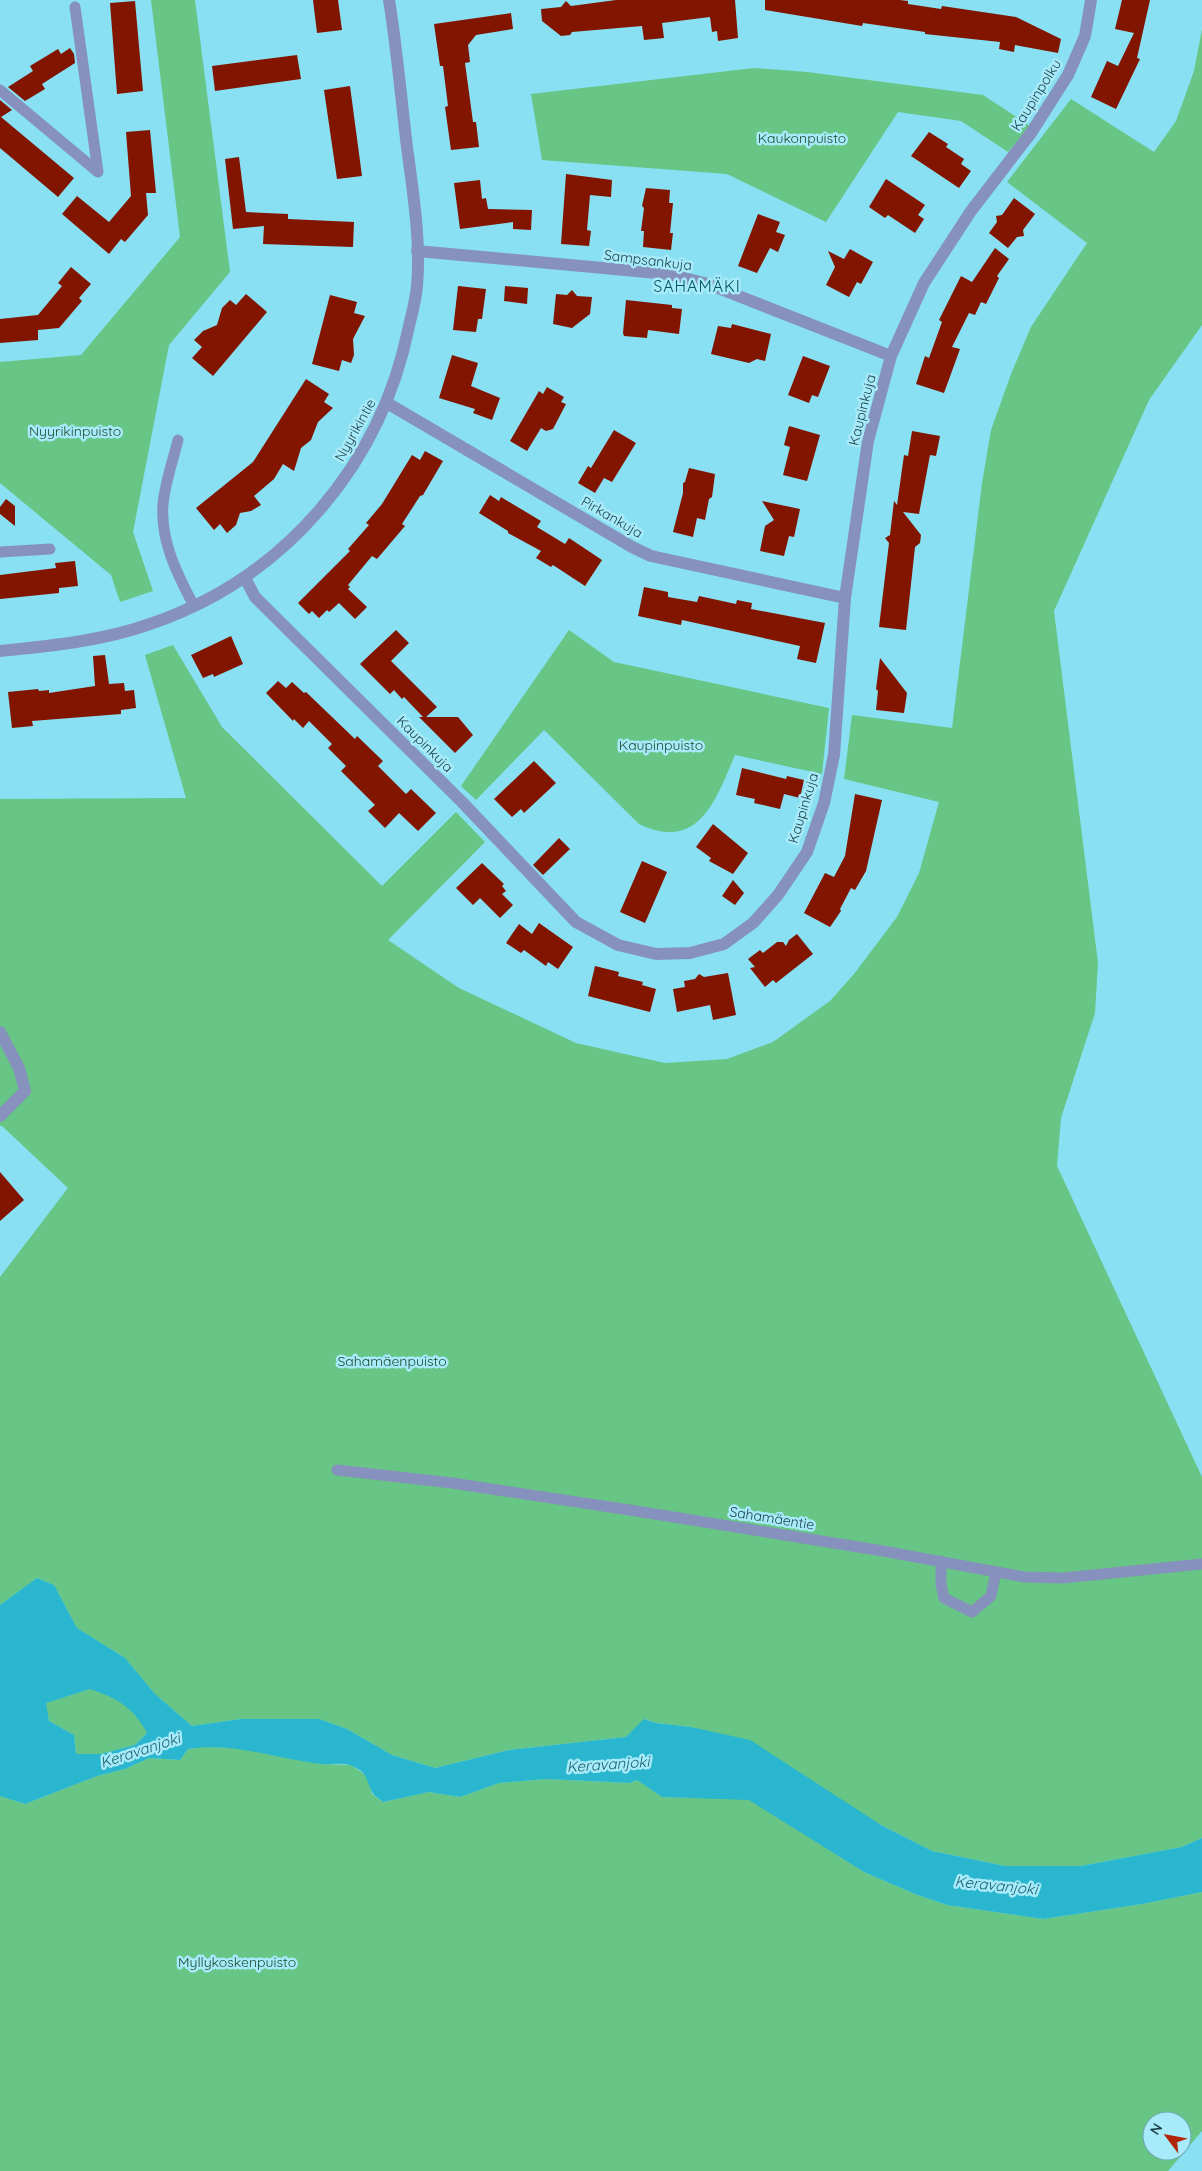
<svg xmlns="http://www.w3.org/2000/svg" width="1202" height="2171" viewBox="0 0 1202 2171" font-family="Quicksand,sans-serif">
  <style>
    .green { fill: #67c585; fill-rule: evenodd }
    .water { fill: #29b6ce; fill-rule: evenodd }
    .building { fill: #821500 }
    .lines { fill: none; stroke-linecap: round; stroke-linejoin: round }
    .lane { stroke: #8692bd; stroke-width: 11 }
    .street { stroke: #8692bd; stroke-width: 12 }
    .labels { text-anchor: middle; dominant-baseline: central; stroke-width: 5; stroke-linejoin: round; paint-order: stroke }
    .street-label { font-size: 14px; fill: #1b3f47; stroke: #a7eaf9 }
    .park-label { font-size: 14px; fill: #1e4b2d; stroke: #a7eaf9 }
    .water-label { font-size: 15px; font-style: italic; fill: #1a616e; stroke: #a7eaf9 }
    .quarter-label { font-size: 16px; letter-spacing: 1px; fill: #02535f; stroke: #a7eaf9 }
  </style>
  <rect width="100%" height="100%" fill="#89e0f2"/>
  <path class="green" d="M 151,0 L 195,0 L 230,272 L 169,345 L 133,532 L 153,591 L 120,602 L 111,575 L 0,483 L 0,362 L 81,355 L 180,237 Z
    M 1202,29 L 1202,325 L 1149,400 L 1054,611 L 1098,963 L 1095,1013 L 1061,1118 L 1057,1166 L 1202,1477 L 1202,1838 L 1182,1847 L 1081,1866 L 1005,1866 L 932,1851 L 691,1727 L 656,1723 L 645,1719 L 626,1737 L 509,1750 L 435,1768 L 392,1755 L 347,1729 L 319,1719 L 241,1719 L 192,1726 L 155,1694 L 125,1658 L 77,1628 L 54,1585 L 37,1578 L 0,1605 L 0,1277 L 68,1188 L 2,1126 L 0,1126 L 0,799 L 186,798 L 145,655 L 173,645 L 222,727 L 382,886 L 456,812 L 485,842 L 388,940 L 459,988 L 576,1043 L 665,1063 L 727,1059 L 773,1042 L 830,1001 L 854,974 L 897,917 L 919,873 L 939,802 L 844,779 L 852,715 L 952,728 L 982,483 L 991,430 L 1011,374 L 1031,327 L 1087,243 L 1007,182 L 1071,99 L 1154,152 L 1176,121 L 1194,71 Z
    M 754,68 L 807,72 L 983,95 L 1030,126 L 1008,152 L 961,121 L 898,112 L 826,222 L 727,174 L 542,160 L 531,94 Z
    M 569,630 L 614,662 L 829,708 L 822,774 L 735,755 C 716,799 699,853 639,824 L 544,730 L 476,800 L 461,786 Z
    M 90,1689 C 119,1698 131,1706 148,1732 L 135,1745 L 101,1754 L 76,1754 L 74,1735 L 49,1721 L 45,1703 Z
    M 201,1747 L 243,1748 L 271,1755 L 322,1764 L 351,1765 L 367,1776 L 372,1794 L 383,1802 L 429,1792 L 460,1797 L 499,1783 L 546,1779 L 630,1783 L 637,1780 L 663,1797 L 749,1799 L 864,1872 L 915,1894 L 947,1905 L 1043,1919 L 1142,1904 L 1202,1892 L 1202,2131 L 1168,2171 L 0,2171 L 0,1796 L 25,1804 L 97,1776 L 125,1769 L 149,1758 L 180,1760 L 188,1749 ZM 1152,2121 L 1182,2121 L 1182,2151 L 1152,2151 Z"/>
  <path class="water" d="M 37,1578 L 54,1585 L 77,1628 L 125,1658 L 155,1694 L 192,1726 L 241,1719 L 319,1719 L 347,1729 L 392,1755 L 435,1768 L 509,1750 L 626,1737 L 644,1719 L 656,1723 L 691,1727 L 750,1740 L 881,1825 L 932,1851 L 1005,1866 L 1081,1866 L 1182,1847 L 1202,1838 L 1202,1892 L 1142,1904 L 1043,1919 L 947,1905 L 915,1894 L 864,1872 L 749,1800 L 662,1797 L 637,1780 L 630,1783 L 546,1779 L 499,1783 L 460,1797 L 429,1792 L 383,1802 C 380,1799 374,1796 372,1792 C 365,1779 369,1773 352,1766 C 344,1762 331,1765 322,1764 C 277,1759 234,1742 188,1749 L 180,1760 L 149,1758 L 125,1769 L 97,1776 L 25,1804 L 0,1796 L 0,1605 ZM 90,1689 C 117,1698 133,1707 147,1733 L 135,1745 L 101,1754 L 76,1754 L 74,1735 L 49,1721 L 46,1703 Z"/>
  <path class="building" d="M 313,0 L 338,0 L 342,30 L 317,33 Z
    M 616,0 L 735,0 L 738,38 L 718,41 L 717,31 L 712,32 L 710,17 L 662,23 L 664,38 L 644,40 L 642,26 L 572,32 L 570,35 L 561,36 L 542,21 L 541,9 L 561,7 L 566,1 L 571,6 Z
    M 765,0 L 900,0 L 908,1 L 908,4 L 941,9 L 942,6 L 1016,17 L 1061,39 L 1058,53 L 1015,45 L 1014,52 L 999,49 L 1000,42 L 925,34 L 925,32 L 863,23 L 862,26 L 765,10 Z
    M 1122,0 L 1150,0 L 1137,58 L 1140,59 L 1116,109 L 1091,97 L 1107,61 L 1118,66 L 1134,33 L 1115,29 Z
    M 135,1 L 143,91 L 117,94 L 110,3 Z
    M 511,13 L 513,29 L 476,35 L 468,45 L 470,62 L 465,63 L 473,122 L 476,122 L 479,147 L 451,150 L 445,107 L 448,106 L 443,66 L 440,66 L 434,24 Z
    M 70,48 L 74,54 L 75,63 L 42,84 L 45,89 L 25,101 L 8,87 L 33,71 L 30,66 L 58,49 L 61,54 Z
    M 297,55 L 301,79 L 215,91 L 212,66 Z
    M 350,86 L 362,176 L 337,179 L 324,90 Z
    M 0,100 L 12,110 L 1,117 L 74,178 L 58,197 L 0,148 Z
    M 150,130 L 156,193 L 146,193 L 148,215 L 125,242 L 121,239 L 109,254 L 62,214 L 77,196 L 109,222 L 131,196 L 126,132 Z
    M 929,132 L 948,144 L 946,147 L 964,159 L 961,164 L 971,171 L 959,188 L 911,156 Z
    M 239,157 L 246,212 L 288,214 L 288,219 L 354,222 L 353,247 L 263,244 L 264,226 L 233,229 L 225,159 Z
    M 566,174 L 612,180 L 611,197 L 590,195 L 587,230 L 591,231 L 589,246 L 561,244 Z
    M 886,179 L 925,205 L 918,215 L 924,219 L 915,233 L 888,215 L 885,218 L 869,207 Z
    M 480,180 L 482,199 L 486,198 L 488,209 L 532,210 L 531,230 L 513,229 L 513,222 L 460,229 L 454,183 Z
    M 646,188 L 670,190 L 669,203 L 673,203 L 670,233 L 673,233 L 671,250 L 643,247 L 644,231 L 641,231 L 644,208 L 642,206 Z
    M 1014,198 L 1035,214 L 1023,230 L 1024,236 L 1017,237 L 1008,248 L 989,233 L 997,222 L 996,216 L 1002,215 Z
    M 758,214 L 780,222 L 776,232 L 785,235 L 778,252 L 770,248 L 757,273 L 738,266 Z
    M 995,248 L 1009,259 L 997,276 L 999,278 L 986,304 L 981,302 L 975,315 L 969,313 L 952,347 L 960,349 L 944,393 L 916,384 L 925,356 L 929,358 L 942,322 L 939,320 L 961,276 L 972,282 Z
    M 850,249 L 873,262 L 861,284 L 857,282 L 849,297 L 826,285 L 835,267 L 828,251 L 844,259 Z
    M 71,267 L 91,284 L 79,298 L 82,301 L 59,328 L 38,330 L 38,340 L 0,343 L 0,319 L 38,315 L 62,286 L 58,283 Z
    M 458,286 L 486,289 L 482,319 L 478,319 L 476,332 L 453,330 Z
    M 505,286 L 528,288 L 527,304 L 504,301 Z
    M 572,290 L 577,296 L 592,297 L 590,314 L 572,328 L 553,324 L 556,294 L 567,295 Z
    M 246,294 L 267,312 L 213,376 L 192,358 L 202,347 L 194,340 L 203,331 L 217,325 L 222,308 L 230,300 L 236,305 Z
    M 330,295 L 357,302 L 354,313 L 365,316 L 353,339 L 354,355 L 351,363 L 342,360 L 339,371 L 312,364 Z
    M 626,300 L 672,305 L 672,308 L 682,309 L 679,334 L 648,330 L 647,338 L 624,336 L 623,333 Z
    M 732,324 L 771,334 L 765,361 L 757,359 L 749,363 L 711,354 L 718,326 L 731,328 Z
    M 452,355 L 478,363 L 471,386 L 500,398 L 492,420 L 473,413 L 475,409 L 439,398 Z
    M 803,356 L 830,366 L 818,397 L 812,395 L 809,403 L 788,395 Z
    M 306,379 L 329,394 L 324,402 L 333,408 L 318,422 L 311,440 L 301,448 L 294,471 L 283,464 L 274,479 L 254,496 L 261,505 L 251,511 L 240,513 L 236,525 L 227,533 L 220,524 L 214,530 L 196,508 L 253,462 Z
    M 547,387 L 564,397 L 561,402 L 566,404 L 553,429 L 546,431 L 541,428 L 527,451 L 510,441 L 539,391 L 543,394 Z
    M 789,426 L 820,435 L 807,481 L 783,475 L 790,447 L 784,445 Z
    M 614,430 L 636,443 L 612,482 L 604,478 L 595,493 L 578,483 L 588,466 L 591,468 Z
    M 912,431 L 940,436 L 936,456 L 930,455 L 919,514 L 903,512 L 921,535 L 920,543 L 915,547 L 906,630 L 879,627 L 889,543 L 885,538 L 890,535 L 894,501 L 897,505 L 904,455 L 908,456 Z
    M 425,451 L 443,461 L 423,495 L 420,496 L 402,524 L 405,526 L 377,559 L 372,556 L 348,585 L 350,587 L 348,589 L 367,607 L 355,619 L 339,603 L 329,612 L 327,610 L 319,618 L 312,611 L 309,614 L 298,603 L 350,551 L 348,549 L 369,525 L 366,523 L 382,504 L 412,455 L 420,460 Z
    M 689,468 L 715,474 L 712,497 L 709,499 L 705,520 L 697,518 L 693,537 L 673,532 L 683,493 L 683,483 L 685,482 Z
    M 490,495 L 499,501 L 501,497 L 541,521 L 537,527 L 565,544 L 569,538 L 602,560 L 585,586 L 553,565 L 551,567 L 536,558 L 541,551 L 508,533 L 508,531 L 479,513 Z
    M 6,499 L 15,506 L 15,526 L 0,514 L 0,507 Z
    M 762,501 L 800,509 L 794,537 L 789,536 L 784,556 L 760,551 L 765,526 L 774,520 Z
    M 75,561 L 78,586 L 59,588 L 59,593 L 0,599 L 0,575 L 56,568 L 55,563 Z
    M 644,587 L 668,592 L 668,597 L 697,602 L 699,596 L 736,604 L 737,600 L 752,603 L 751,609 L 825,623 L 816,663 L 797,659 L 800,646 L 682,620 L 681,625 L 638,616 Z
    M 396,630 L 409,643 L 391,661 L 437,707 L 426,717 L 458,717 L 473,735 L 455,753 L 419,717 L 423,717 L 404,697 L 402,699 L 394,690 L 390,694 L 360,664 Z
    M 231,636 L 243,664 L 214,677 L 213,674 L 203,678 L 191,655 Z
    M 105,655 L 109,684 L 124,683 L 125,691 L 134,690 L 136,708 L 121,710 L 121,714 L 32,721 L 33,726 L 12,728 L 8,692 L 38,689 L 39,691 L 49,690 L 49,693 L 95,686 L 93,656 Z
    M 880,658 L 907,693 L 904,713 L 876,710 L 878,691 L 876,689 Z
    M 278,681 L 286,688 L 292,682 L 304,693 L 306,692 L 355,739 L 357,736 L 383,761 L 378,766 L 406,794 L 411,789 L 436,813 L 418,831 L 399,813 L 385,828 L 368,811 L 375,805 L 341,771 L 346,766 L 328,748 L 332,744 L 309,721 L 303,728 L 294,719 L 293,721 L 266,693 Z
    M 534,761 L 556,783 L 524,813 L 521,809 L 512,817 L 494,799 Z
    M 742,768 L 786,779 L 787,776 L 804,780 L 800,798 L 784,794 L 780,809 L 754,803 L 755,799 L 736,795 Z
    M 855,794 L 882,800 L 866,871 L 855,890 L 851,888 L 840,909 L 841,911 L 830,927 L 804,913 L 825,873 L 834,877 L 845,856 Z
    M 713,824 L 748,853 L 733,874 L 709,861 L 711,858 L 696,847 Z
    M 559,838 L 570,849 L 543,875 L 533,865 Z
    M 642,861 L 667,872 L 645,923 L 620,912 Z
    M 482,863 L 504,884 L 502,886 L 506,891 L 502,894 L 513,905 L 500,918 L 480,898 L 473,905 L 456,888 Z
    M 733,880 L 744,893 L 735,905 L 722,896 Z
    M 539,923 L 573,947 L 558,969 L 548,962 L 546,966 L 524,950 L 521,953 L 506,943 L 519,924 L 532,934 Z
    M 797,934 L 813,954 L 776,983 L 773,980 L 765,987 L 750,968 L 755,967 L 748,959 L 760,950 L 763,953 L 777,942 L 783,942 L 786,946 L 789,940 Z
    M 595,966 L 619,972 L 618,976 L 643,982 L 642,985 L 656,989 L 650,1012 L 588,996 Z
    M 728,973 L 736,1015 L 713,1020 L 710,1005 L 677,1012 L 673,989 L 685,987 L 684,981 L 695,979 L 699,974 L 704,977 Z
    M 0,1172 L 24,1200 L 0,1221 Z"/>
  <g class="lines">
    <path class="lane" d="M 0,90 L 98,172 L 75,7
      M 178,440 C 173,460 165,483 163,504 C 160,540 177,574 194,606
      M 0,552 L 50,549
      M 337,1470 L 452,1483 L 636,1511 L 883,1551 L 1024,1577 L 1063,1578 L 1202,1564
      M 941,1561 L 941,1585 L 944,1598 L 972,1612 L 991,1596 L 996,1572"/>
    <path class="street" d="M 417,251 L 668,274 L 708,284 L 891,356
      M 387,403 L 632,547 L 651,556 L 845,598
      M 245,578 L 255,597 L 462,802 L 576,922 L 618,945 L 656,954 L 690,953 L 724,944 L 753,923 L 778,895 L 807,852 L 824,803 L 834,755 L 845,598 L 868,441 L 891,356 L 924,283 L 971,211 L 1031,133 L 1068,75 L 1085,36 L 1091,0
      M 0,651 C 51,646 102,641 150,624 C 285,578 381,465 409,326 C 412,313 416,299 417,286 C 421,242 413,192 407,147 C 401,98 397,49 389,0
      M 0,1032 L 19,1068 L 25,1091 L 0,1116"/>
  </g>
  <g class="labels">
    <g class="street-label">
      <text transform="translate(1036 95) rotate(-58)">Kaupinpolku</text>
      <text transform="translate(648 260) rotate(7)">Sampsankuja</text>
      <text transform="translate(862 410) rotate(-76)">Kaupinkuja</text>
      <text transform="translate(355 430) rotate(-61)">Nyyrikintie</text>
      <text transform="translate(612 517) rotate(30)">Pirkankuja</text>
      <text transform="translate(425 744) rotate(45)">Kaupinkuja</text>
      <text transform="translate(803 808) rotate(-73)">Kaupinkuja</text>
      <text transform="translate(772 1518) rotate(9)">Sahamäentie</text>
    </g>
    <g class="park-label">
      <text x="802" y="138">Kaukonpuisto</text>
      <text x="75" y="431">Nyyrikinpuisto</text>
      <text x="661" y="745">Kaupinpuisto</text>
      <text x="392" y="1361">Sahamäenpuisto</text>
      <text x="237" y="1962">Myllykoskenpuisto</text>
    </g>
    <g class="water-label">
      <text transform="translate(140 1750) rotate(-18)">Keravanjoki</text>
      <text transform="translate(608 1764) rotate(-4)">Keravanjoki</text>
      <text transform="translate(996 1885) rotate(6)">Keravanjoki</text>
    </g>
    <g class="quarter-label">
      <text x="697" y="286">SAHAMÄKI</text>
    </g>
  </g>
  <g transform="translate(1167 2136) rotate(302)"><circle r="24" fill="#a7eaf9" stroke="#6fa6b2"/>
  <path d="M0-4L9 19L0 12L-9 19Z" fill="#b22508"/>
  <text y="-8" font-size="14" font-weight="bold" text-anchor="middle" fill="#1b3f47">N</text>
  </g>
</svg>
